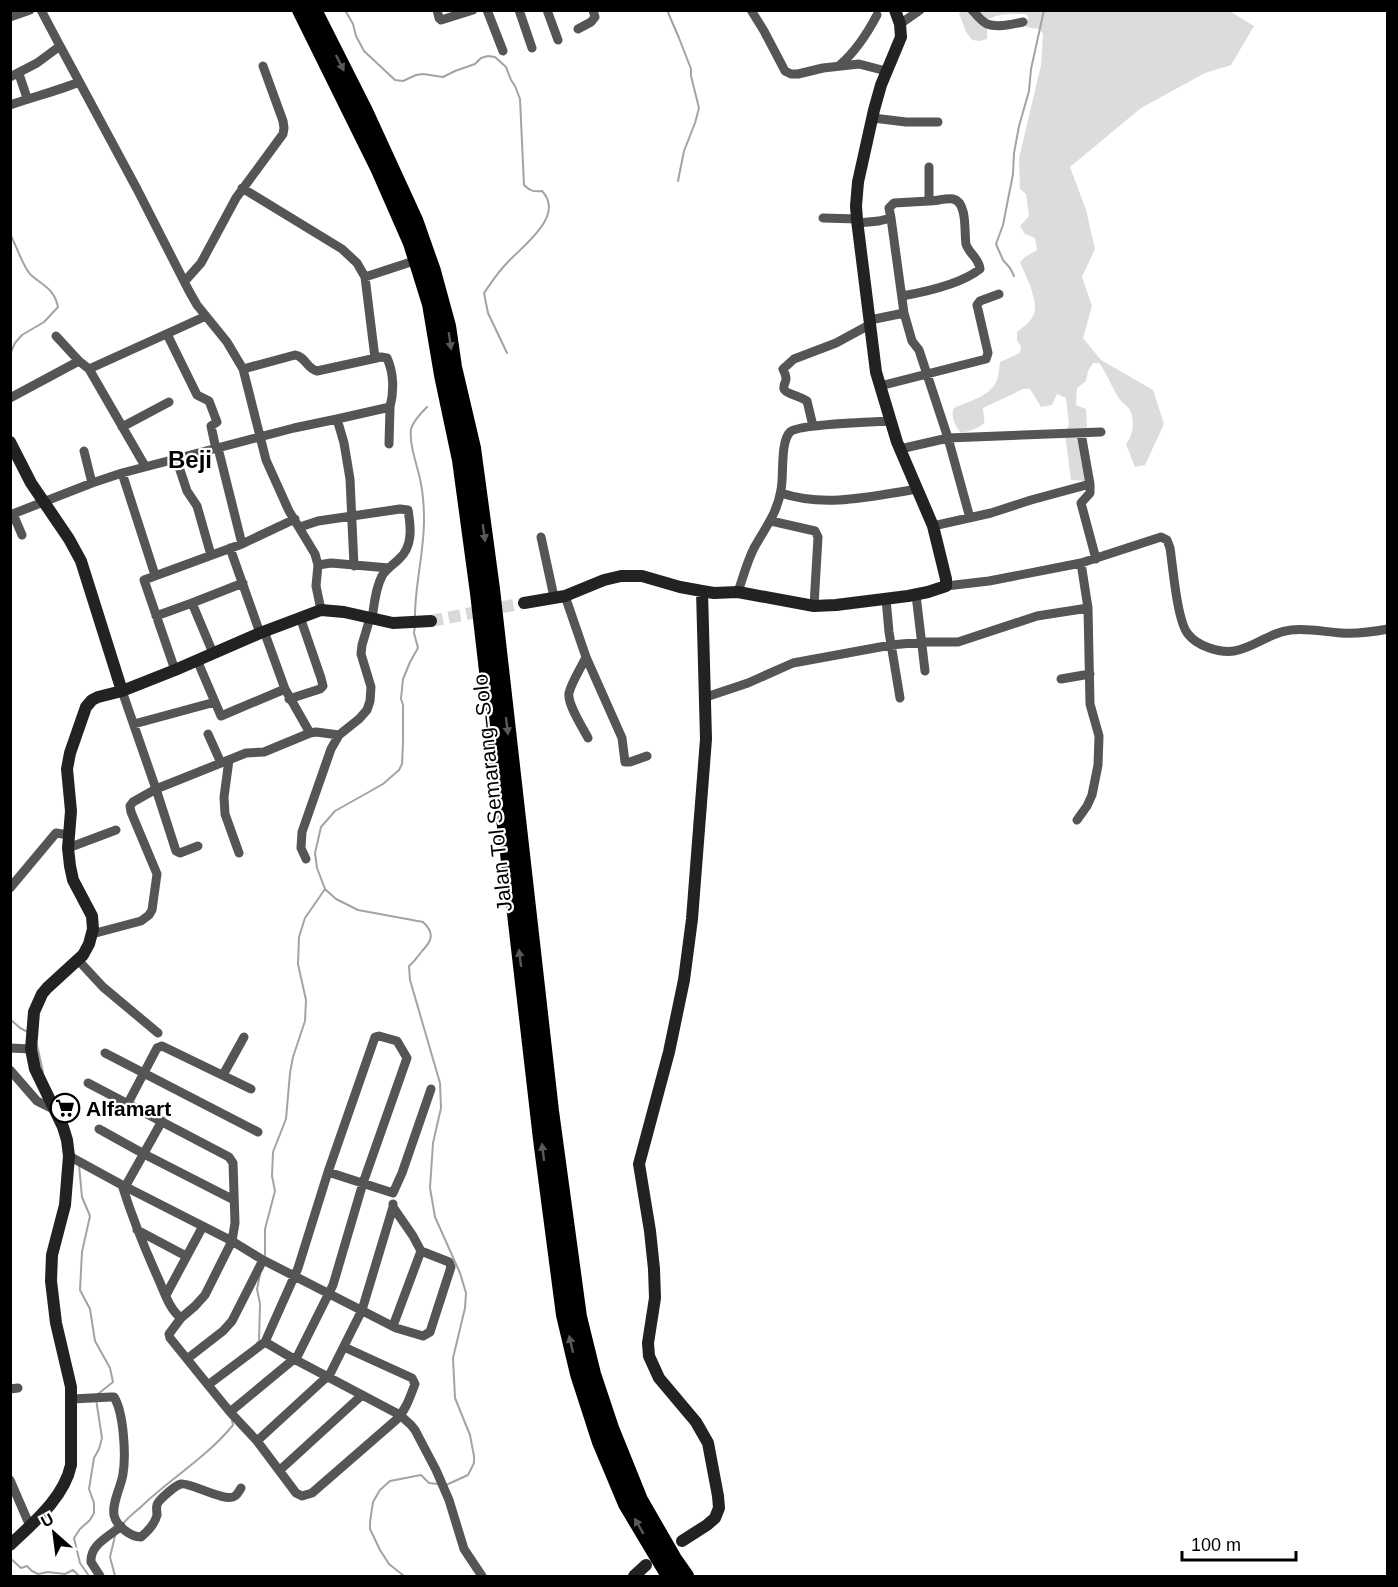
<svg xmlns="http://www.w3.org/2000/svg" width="1398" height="1587" viewBox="0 0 1398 1587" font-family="Arial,sans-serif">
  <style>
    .green { fill: #dcdcdc }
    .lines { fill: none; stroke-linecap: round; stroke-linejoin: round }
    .stream { stroke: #a3a3a3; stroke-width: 2 }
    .secondary-tunnel { stroke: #d9d9d9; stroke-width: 12; stroke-dasharray: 12 6; stroke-linecap: butt }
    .street { stroke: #555; stroke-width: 9 }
    .secondary { stroke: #222; stroke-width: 12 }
    .highway { stroke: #000; stroke-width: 16 }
    .oneway { fill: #595959 }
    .labels { text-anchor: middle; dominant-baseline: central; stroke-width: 4.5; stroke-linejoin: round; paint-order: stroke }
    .street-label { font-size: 21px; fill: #000; stroke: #fff }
    .poi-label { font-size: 21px; font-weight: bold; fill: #000; stroke: #fff; text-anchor: start }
    .quarter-label { font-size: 24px; font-weight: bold; fill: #000; stroke: #fff }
  </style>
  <rect width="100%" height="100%" fill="#fff"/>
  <path class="green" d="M 963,10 L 1228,10 L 1254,26 L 1231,65 L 1205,73 L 1141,108 L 1070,167 L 1086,210 L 1095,249 L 1082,277 L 1092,306 L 1083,338 L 1101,360 L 1153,390 L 1164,424 L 1145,465 L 1135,467 L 1126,444 C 1132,437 1134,425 1132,416 C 1131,408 1126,406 1121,401 C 1112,389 1108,375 1099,363 L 1093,363 L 1088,371 L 1086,381 L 1077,388 L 1076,405 L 1086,409 L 1087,427 L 1085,481 L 1071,480 L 1065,434 L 1069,424 L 1066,398 L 1057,394 L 1052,405 L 1041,407 L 1030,389 L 1023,389 L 983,408 C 983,412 985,419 984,423 C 981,428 966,432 961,433 C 955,426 950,416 954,408 C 969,401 989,397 996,382 C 999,376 999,368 1000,362 L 1020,353 L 1021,346 L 1017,341 L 1017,332 C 1023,327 1031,322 1034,314 C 1039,301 1025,274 1020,262 L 1025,257 L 1037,250 L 1035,238 L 1025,234 L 1020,226 L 1029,216 L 1026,194 L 1020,189 L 1019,158 L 1041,65 L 1043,34 L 1039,29 L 1026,27 L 1028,17 L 1026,14 C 1013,14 1000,13 989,19 L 987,26 L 987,39 L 980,41 L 972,40 L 966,32 L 959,13 Z"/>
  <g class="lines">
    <path class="stream" d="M 345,10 L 353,24 L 356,36 L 364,51 L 395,80 L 403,81 L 416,75 L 423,74 L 443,77 L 455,71 L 475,64 L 481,58 L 488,56 L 495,57 L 506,67 L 511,80 L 515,86 L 520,99 L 524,185 C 530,191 534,192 542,191 C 566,216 521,247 507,263 C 498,272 491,283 484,293 L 488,313 L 507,353
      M 667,10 L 679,38 L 691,69 L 691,76 L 699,108 L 695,123 L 684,151 L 678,181
      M 10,230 L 11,236 C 16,245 24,269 31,275 C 43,286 54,288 58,307 L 44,322 L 22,335 L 15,343 L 10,354
      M 1014,276 L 1010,268 L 1003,260 L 996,244 L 1003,225 L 1013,174 L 1014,153 L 1019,126 L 1029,91 L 1031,69 L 1044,10
      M 415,616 C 415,584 424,553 424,520 C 424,507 423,492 420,479 C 417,464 409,445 411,429 C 413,421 421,413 427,407
      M 415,625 L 414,633 L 418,648 L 410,662 L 403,679 L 401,699 L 403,705 L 403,743 L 402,764 L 399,770 L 383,784 L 335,811 L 321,827 L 315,853 L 317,868 L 325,889 L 336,899 L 358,910 L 423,922 C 435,933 432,941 422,951 C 418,956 414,962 409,966 L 410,980 L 440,1083 L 441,1108 L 433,1143 L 430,1188 L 435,1217 L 460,1273 L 466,1293 L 465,1308 L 453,1358 L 455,1398 L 470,1435 L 474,1456 L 474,1463 L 468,1475 L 446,1485
      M 10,1019 L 20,1028 L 28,1032
      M 37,1045 L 43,1072
      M 79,1165 L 82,1197 L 90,1216 L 82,1252 L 80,1290 L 90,1309 L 95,1341 L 110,1368 L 113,1382 L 98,1394
      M 265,1258 L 265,1229 L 275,1191 L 272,1176 L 273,1152 L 286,1119 L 290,1073 L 293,1057 L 305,1021 L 306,1000 L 298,964 L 299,937 L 305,918 L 325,889
      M 257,1343 L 259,1341 L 260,1304 L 257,1289 L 260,1275
      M 123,1524 C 129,1516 137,1511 144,1504 C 173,1477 208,1456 233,1425 L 232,1420
      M 10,1558 L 21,1568 L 27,1566 L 32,1571 L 38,1574 L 48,1572 L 65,1574 L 73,1570 L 79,1576
      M 89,1576 L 80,1563 L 74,1538 L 80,1529 L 90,1520 L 94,1513 L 94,1503 L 89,1489 L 94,1458 L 99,1449 L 102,1438 L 96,1399
      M 115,1576 L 110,1557 L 115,1536
      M 404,1576 L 389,1564 L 380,1550 L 370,1529 L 370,1522 L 373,1502 L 380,1490 L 390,1481 L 421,1475 L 429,1483 L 438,1484"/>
    <path class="secondary-tunnel" d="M 431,621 L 524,603"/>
    <path class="street" d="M 41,10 L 60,46
      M 437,10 L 439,18 L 441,20 L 473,10
      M 487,10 L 503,51
      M 519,10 L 532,48
      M 547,10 L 558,40
      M 751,10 L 764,31 L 785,71 L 791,74 L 798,74 L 823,68 L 859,64 L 886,71
      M 972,10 C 977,15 981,21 987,24 C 998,28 1012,24 1023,22
      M 10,17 L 30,10
      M 900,24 L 920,10
      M 578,29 L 591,22 L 595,17 L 593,10
      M 840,65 C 856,51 867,34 877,15
      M 19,74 L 27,98
      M 10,77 L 37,63 L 60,46 L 137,189 L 189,291 L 197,305 L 227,342 L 243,369 L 266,460 L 289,511 L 315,554 L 318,565 L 316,586 L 321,610
      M 10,105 C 33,97 57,91 79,82
      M 873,118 L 906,122 L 938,122
      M 242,188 L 342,249 L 357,263 L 365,277 L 417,260
      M 823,218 L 857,219
      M 891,218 L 904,313 L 912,341 L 919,350 L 948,438 L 970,518
      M 858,223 L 879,221 L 891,218 L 889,208 L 894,203 L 929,201 L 929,167
      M 365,277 L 375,358
      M 185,281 L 201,263 L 236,198 L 283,134 L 284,128 L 283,121 L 263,66
      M 902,296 C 925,292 961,284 980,269 C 979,258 969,254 966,244 C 964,234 968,202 953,199 C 946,198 936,201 929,201
      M 870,320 L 904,313
      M 167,334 L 197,395 L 209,401 L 217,422 L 211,426 L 216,449
      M 56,336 L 79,361
      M 89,369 L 206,316
      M 243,369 L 295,355 C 305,356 307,369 317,371 L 381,357 L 387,358 C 394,373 394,392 390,407 L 337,419
      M 880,386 L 986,359 L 988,353 L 977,305 L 980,301 L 999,294
      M 10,398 L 79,361 L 89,369 L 145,466
      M 813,426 L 807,401 C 802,397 785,393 784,389 C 783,385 786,382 786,379 C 786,376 784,371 783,369 L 794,359 L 836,343 L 871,324
      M 122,427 L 169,402
      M 1081,433 L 1090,484 L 1090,493 L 1081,503 L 1096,559
      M 389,444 L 390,407
      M 218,448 L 242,544
      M 900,449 L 948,438 L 1101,432
      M 84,451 L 92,483
      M 176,458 L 187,491 L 197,506 L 211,555
      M 122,473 L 155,575
      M 781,493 C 825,508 873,496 918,489
      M 13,514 L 22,535
      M 10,515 L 92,483 L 122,473 L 294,428 L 337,419 L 344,443 L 350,479 L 354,566
      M 771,521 L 815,531 L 818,537 L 814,606
      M 933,526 L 991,513 L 1031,500 L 1090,484
      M 300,527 L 318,521 L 400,509 L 408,510 C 411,527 413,547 399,559 C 393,565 386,569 382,576 C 375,589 374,606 372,619
      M 541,537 L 554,597
      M 230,548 L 260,633
      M 318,565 L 331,563 L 389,568
      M 946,586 L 989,581 L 1081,563 L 1161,537 L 1167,540 L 1170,548 C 1173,567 1177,621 1188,634 C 1197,646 1219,653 1234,651 C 1254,648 1270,632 1291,630 C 1308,628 1325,632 1341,633 C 1357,634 1372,632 1388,629
      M 738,592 C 743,577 747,562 754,548 C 765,528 777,514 781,490 C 784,476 780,442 790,432 C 799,424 875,422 891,421
      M 916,595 L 925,671
      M 565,596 L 586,657 L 622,738 L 625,762 L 630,762 L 647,756
      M 886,599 L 889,632 L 900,698
      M 192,603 L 243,583
      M 156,616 L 192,603 L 213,653
      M 586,657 C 581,668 572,681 569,693 C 567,704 583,728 588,738
      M 197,660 L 221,716 L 285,689
      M 175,670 L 144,580 L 242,544 L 295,519
      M 1061,679 L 1090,674
      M 122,691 L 156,789 L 176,851 L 180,853 L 198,846
      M 706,697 L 748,683 L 793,663 L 891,645 L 923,642 L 958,642 L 1037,616 L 1088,608
      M 289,699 L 320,689 L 323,686 L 321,678 L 300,617
      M 134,724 L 215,702
      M 310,733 L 316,732 L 339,735
      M 208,734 L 221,763
      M 229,760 L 224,797 L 225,814 L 239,853
      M 1077,820 L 1087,806 L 1092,795 L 1098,765 L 1099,736 L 1090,704 L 1088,608 L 1081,563
      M 68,848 L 116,830
      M 306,859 L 301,848 L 302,832 L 331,749 L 339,735 L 359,719 L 367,710 L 370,701 L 371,687 L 361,654 L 362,645 L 370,618
      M 10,888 L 56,833 L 69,835
      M 92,934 L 141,921 L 149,915 L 152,910 L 157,874 L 131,812 L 130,806 L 133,802 L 156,789 L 246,753 L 264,752 L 310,733 L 285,689 L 264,631
      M 78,960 L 103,987 L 158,1033
      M 10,1048 L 31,1049
      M 105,1053 L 258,1132
      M 10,1070 L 37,1101 L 55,1110
      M 223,1075 L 244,1037
      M 88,1083 L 229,1157 L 233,1163 L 235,1223 L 232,1241 L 205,1295 L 195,1306 L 181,1318 C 169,1309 164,1291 158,1278 C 144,1247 132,1217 122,1185
      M 127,1105 L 157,1048 L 162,1046 L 251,1089
      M 99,1129 L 144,1154 L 234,1200
      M 69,1156 L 122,1185 L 232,1241 L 263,1260 L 396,1328 L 423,1336 L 430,1332 L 451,1267 L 449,1262 L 421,1251
      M 328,1172 L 393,1193 L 402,1173 L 431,1089
      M 125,1187 L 162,1121
      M 137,1230 L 186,1256
      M 166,1295 L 203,1226
      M 181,1318 L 169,1334 L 170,1338 L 187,1359
      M 393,1326 L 421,1251 L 413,1236 L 393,1207 L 393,1204
      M 344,1347 L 412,1378 L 415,1384 C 410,1397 406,1410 396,1420 L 312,1493 L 302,1496 L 296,1493 L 257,1441 L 230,1412 L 294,1359 L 298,1355 L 333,1285 L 363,1183 L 407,1058 L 397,1041 L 379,1036 L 375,1037 L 328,1172 L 298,1268 L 265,1342 L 294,1359 L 400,1415 L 411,1425 L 415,1430 L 436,1470 L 449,1500 L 464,1549 L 482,1576
      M 208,1385 L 187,1359 L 223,1331 L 232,1321 L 263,1260
      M 10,1389 L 18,1388
      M 72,1399 L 111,1397 L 114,1397 C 124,1413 126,1456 123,1474 C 121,1487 112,1502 114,1515 C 116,1526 131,1537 141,1537 C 147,1532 155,1523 157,1515 C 157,1512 156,1508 157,1505 C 158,1500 176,1485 181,1484 C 190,1482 226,1503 235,1496 C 238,1494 239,1491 241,1488
      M 230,1412 L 208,1385 L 265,1342
      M 257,1441 L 330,1374 L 362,1310 L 393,1207
      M 280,1470 L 361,1396
      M 10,1480 L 30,1526
      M 100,1576 L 91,1562 C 90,1544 109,1537 121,1526"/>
    <path class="secondary" d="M 10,442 L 31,483 L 69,539 L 81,561 L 122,691
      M 524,603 L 565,596 L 604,580 L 621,576 L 642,576 L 680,587 L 702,591 L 714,593 L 738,592 L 814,606 L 836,605 L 908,596 L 928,592 L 946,586 L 946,579 L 933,526 L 897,442 L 876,372 L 857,220 L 856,206 L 858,182 L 874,110 L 881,85 L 901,37 L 900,24 L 895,10
      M 682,1541 L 707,1525 L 715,1518 L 719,1508 L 718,1496 L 708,1443 L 696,1422 L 659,1378 L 649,1356 L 648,1343 L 655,1298 L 654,1269 L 650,1231 L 639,1164 L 669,1052 L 684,980 L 692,919 L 706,739 L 702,591
      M 10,1545 C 33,1523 64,1498 71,1465 L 71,1387 L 56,1323 L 51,1281 L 52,1255 L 65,1205 L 69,1156 L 67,1140 L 63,1127 L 35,1069 L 31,1049 L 34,1012 L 42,994 L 47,988 L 83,955 L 89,944 L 93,929 L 92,916 L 73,880 L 70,866 L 68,848 L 71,811 L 67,769 L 70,753 L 86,707 L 92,700 L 98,697 L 122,691 L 175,670 L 260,633 L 321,610 L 344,612 L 393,623 L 431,621
      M 634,1576 L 646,1565"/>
    <path class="highway" d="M 300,10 L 379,170 L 411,243 L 430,304 L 442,375 L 460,460 L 478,593 L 541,1139 L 564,1315 L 578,1374 L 600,1442 L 626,1504 L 669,1576
      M 314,10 L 365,111 L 415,220 L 433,271 L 448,326 L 454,367 L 473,448 L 492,589 L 551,1111 L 579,1317 L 593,1374 L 611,1428 L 640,1500 L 674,1559 L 686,1576"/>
  </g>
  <defs><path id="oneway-solid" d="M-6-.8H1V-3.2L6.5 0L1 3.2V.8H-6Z" transform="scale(1.5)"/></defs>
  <g class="oneway">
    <use href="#oneway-solid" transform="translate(340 63) rotate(63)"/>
    <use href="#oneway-solid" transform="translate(450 341) rotate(82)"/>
    <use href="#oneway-solid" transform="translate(484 533) rotate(82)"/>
    <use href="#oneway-solid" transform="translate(507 726) rotate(83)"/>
    <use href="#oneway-solid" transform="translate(520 958) rotate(-97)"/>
    <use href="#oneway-solid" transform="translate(543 1152) rotate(-97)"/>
    <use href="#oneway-solid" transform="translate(571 1344) rotate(-103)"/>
    <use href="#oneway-solid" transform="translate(639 1526) rotate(-120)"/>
  </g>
  <defs>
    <g id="supermarket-ring" transform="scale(1.5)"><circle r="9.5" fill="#fff" stroke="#000" stroke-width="1.5"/><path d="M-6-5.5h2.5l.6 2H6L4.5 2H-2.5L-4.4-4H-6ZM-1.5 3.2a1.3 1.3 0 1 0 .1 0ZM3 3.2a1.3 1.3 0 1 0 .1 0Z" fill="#000"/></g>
  </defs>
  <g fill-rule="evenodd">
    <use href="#supermarket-ring" x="65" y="1108"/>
  </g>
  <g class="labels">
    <g class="street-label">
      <text transform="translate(492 793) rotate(-96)">Jalan Tol Semarang–Solo</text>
    </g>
    <g class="poi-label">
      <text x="86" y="1108">Alfamart</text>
    </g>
    <g class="quarter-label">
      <text x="190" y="459">Beji</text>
    </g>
  </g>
  <rect width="1398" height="1587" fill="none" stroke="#000000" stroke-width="24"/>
  <g transform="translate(54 1533) rotate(332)" stroke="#ffffff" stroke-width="4.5" paint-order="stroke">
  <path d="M0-4.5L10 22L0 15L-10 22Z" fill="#000000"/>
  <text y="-9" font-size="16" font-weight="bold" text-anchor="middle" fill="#000000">U</text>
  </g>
  <path d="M1182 1551v9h114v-9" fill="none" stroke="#000000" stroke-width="3"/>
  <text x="1191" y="1551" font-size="18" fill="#000000" stroke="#ffffff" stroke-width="4.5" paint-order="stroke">100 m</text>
</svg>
